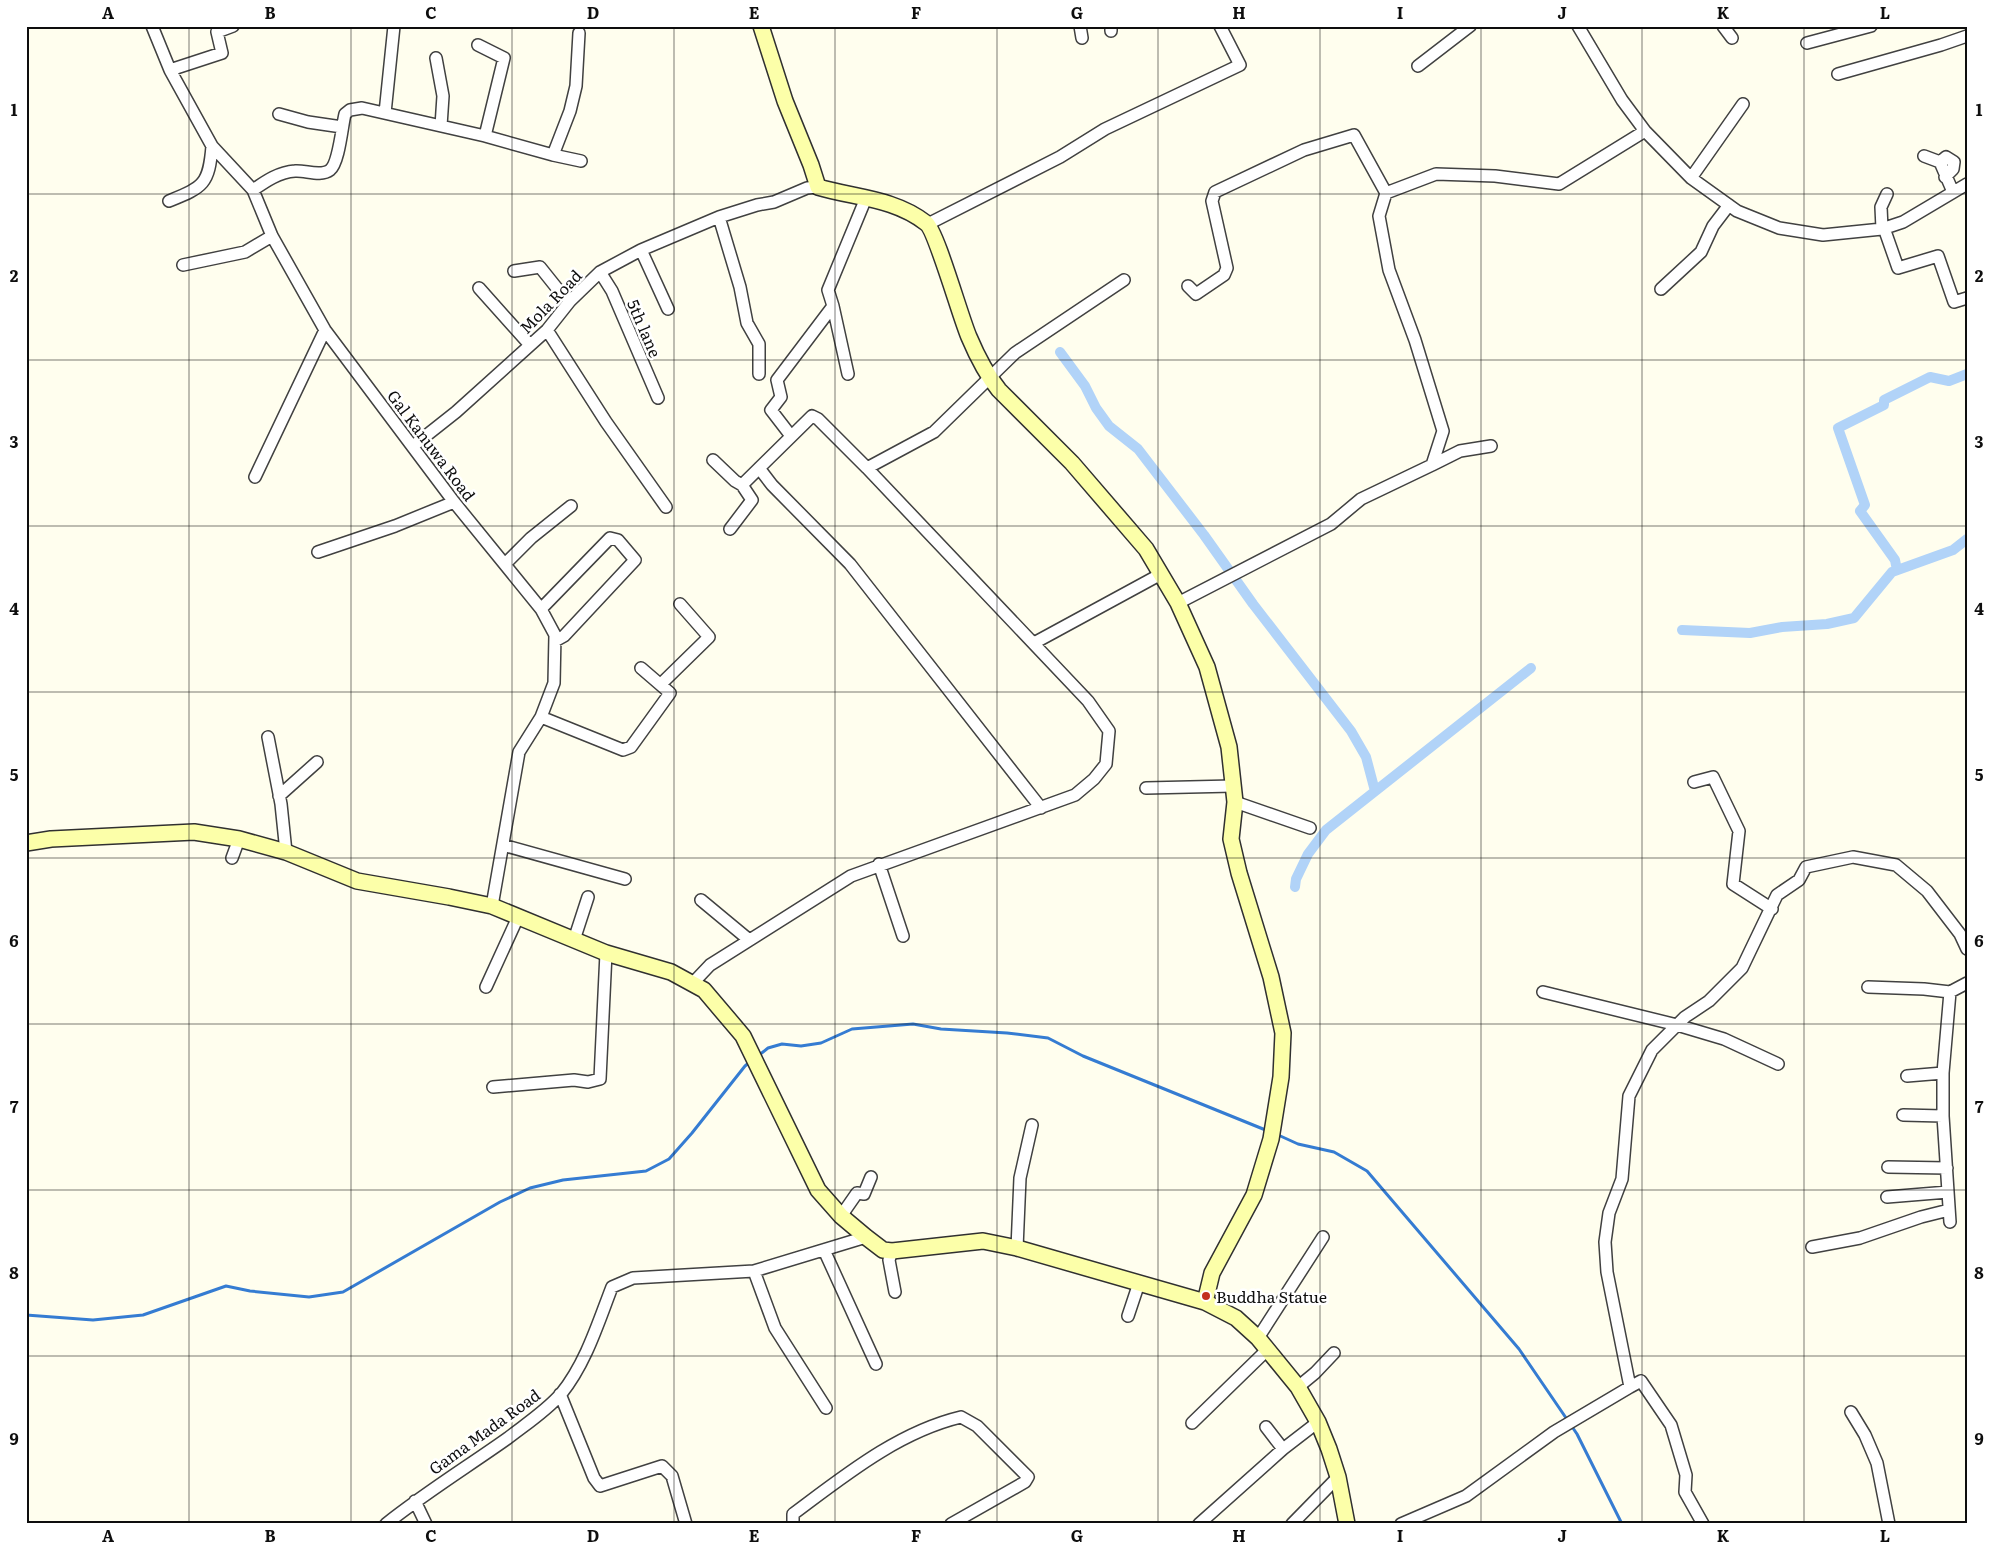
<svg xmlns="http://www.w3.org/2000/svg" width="1993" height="1550" viewBox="0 0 1993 1550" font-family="Literata,serif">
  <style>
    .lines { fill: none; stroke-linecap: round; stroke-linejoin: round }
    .stream { stroke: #357cd2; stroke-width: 3 }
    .canal { stroke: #b1d3f8; stroke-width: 10 }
    .street-casing { stroke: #414141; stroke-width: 14 }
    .secondary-casing { stroke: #303030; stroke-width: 18 }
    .street { stroke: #fff; stroke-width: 11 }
    .secondary { stroke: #fcffa9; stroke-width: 15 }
    .grid { fill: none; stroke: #0e0e0e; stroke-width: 1; stroke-opacity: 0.55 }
    .poi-dot { fill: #c33020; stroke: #fff; stroke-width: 2 }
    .labels { text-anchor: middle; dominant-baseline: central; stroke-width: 5; stroke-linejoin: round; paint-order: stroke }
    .street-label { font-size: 16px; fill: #0e0e0e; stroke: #fff }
    .poi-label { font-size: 16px; fill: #0e0e0e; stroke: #fff; text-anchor: start }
    .neatline { fill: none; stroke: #0e0e0e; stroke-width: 2 }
    .grid-label { font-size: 16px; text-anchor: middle; font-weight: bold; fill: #0e0e0e }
  </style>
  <rect width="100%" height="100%" fill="#fffeee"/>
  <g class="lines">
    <path class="stream" d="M 758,1056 L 768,1048 L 782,1044 L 801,1046 L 821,1043 L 852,1029 L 913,1024 L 941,1029 L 1007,1033 L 1048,1038 L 1083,1056 L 1268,1131
      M 1276,1134 L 1298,1144 L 1334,1152 L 1367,1171 L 1519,1349 L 1577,1434 L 1622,1524
      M 26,1315 L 93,1320 L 143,1315 L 226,1286 L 250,1291 L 309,1297 L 343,1292 L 500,1202 L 530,1188 L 563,1180 L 646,1171 L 669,1159 L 692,1133 L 745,1066 L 751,1061"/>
    <path class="canal" d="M 1060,352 L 1085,386 L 1096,408 L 1109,426 L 1138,449 L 1204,535 L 1253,604 L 1351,731 L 1366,757 L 1375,791
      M 1897,570 L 1895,560 L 1860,511 L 1865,505 L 1838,428 L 1884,405 L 1884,400 L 1930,377 L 1949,381 L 1967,374
      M 1682,630 L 1750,633 L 1782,627 L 1827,624 L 1854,618 L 1892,572 L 1953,550 L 1967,539
      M 1295,887 L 1296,879 L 1308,854 L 1326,830 L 1531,668"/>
    <g class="street-casing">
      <path id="street" d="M 152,26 L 170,70 L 212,146 L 253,190 L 272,236 L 325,330 L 454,502 L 541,609 L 555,635 L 554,683 L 541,717 L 519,752 L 492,906
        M 1080,26 L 1082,38
        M 1111,26 L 1111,31
        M 1578,26 L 1622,100 L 1645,131 L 1691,178 L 1737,211 L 1779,228 L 1823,235 L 1882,229 L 1903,222 L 1967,184
        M 1723,26 L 1732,38
        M 1807,43 L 1871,26
        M 478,45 L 504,58 L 485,136
        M 436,58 L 443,96 L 441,126
        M 1418,66 L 1470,26
        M 170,70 L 222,53 L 217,32 L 233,26
        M 1838,74 L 1941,45 L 1967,36
        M 385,113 L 394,26
        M 279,114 L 308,122 L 342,127
        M 553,155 L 581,161
        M 1924,156 L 1940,162 L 1953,192
        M 1940,162 L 1946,157 L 1954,162 L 1953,169 L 1945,177
        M 1691,178 L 1743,104
        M 253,190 C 266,181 279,172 295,171 C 305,170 321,177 330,170 C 339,163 342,126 345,114 L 350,110 L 362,108 L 485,136 L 553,155 L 570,111 L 576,86 L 579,33
        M 169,201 C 203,187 209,185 212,146
        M 719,217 L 740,287 L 747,323 L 759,344 L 759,374
        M 928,224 L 1060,157 L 1105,129 L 1240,65 L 1220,26
        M 1884,228 L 1898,268 L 1938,256 L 1954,302 L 1967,298
        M 1882,229 L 1881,207 L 1887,194
        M 641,250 L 668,309
        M 183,265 L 245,252 L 272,236
        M 514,271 L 540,267 L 560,292 L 570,301
        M 600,272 L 612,291 L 658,398
        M 1188,286 L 1196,294 L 1224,275 L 1227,268 L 1212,201 L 1215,192 L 1304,150 L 1354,135 L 1386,193
        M 479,288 L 530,345
        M 1661,289 L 1701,252 L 1713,226 L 1729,205
        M 833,306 L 848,374
        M 547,330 L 606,422 L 666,507
        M 791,436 L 771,410 L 781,397 L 777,380 L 833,306 L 828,290 L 866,198
        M 413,446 L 456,412 L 547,330 L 570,301 L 600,272 L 641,250 L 719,217 L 757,205 L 774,202 L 807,188 L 818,187
        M 713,460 L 735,481 L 742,485
        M 1432,465 L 1460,451 L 1491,446
        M 759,468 L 772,485 L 850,564 L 1041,808
        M 255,477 L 325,330
        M 730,529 L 752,500 L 742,485 L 812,416 L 818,419 L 867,468
        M 318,552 L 395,526 L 454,502
        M 505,564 L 531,538 L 571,506
        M 1178,603 L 1331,524 L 1361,499 L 1432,465 L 1443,431 L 1415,340 L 1389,270 L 1379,216 L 1386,193 L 1436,174 L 1495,176 L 1559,184 L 1645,131
        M 541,609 L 610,538 L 618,540 L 635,560 L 564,636 L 555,641
        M 1034,643 L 1161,574
        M 661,684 L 709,637 L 680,604
        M 541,717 L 623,750 L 631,747 L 670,693 L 641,668
        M 268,737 L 281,804 L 286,852
        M 1694,782 L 1713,777 L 1739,831 L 1733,884 L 1772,909
        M 1146,788 L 1233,786
        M 279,796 L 317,762
        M 1235,802 L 1310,828
        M 503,845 L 625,879
        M 232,858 L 239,839
        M 879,864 L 903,936
        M 701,900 L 748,939
        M 574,940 L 588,897
        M 692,984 L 710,965 L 851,876 L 1075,795 L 1094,779 L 1106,764 L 1109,731 L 1088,701 L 867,468 L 934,432 L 1015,353 L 1124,280
        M 486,987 L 518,917
        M 1868,987 L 1924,989 L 1950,992 L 1967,983
        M 1543,992 L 1677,1025 L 1724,1039 L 1778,1064
        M 1907,1076 L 1943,1073
        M 493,1087 L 574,1080 L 588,1082 L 600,1079 L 606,953
        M 1903,1115 L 1943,1116
        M 1888,1167 L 1947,1168
        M 1887,1197 L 1948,1192
        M 841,1216 L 857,1193 L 864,1194 L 871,1177
        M 1950,1222 L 1943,1116 L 1943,1073 L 1950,992
        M 1812,1247 L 1860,1238 L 1921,1217 L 1949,1210
        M 1017,1248 L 1020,1178 L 1032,1125
        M 824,1250 L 876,1364
        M 892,1251 L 889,1260 L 895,1292
        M 754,1271 L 775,1328 L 826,1408
        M 1128,1316 L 1139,1283
        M 1258,1338 L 1323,1237
        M 1298,1387 L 1315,1373 L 1334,1353
        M 1630,1387 L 1641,1381 L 1671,1425 L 1686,1475 L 1685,1492 L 1703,1524
        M 560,1394 L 594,1478 L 600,1486 L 662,1466 L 672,1476 L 686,1524
        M 1851,1412 L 1865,1435 L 1877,1463 L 1889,1524
        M 1192,1423 L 1267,1350
        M 1266,1427 L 1283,1449
        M 415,1501 L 426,1524
        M 386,1524 C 425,1493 467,1467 508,1438 C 526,1424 546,1411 561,1394 C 586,1363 598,1323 612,1287 L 633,1278 L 754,1271 L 866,1237
        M 793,1524 L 793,1514 C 844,1476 898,1432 961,1417 L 977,1426 L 1028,1477 L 1025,1482 L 951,1524
        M 1199,1524 L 1283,1449 L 1318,1422
        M 1292,1524 L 1338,1477
        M 1401,1524 L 1466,1496 L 1554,1432 L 1630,1387 L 1607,1272 L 1605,1242 L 1609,1213 L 1622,1179 L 1629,1096 L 1652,1050 L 1685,1017 L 1709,1001 L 1742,968 L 1777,895 L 1799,880 L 1806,867 L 1853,857 L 1896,865 L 1927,891 L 1960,934 L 1967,949"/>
    </g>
    <g class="secondary-casing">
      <path id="secondary" d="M 761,26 L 785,101 L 811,165 L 818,187 C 855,198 894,198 926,223 C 936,230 961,319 969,337 C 977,356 986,374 999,390 L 1072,463 L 1146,549 L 1178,603 L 1207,667 L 1229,747 L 1235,802 L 1231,839 L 1239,873 L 1271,977 L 1283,1033 L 1281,1077 L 1271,1139 L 1254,1195 L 1212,1273 L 1205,1302 L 1236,1318 L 1258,1338 L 1298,1387 L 1318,1422 L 1329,1449 L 1338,1477 L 1347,1524
        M 26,843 L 51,839 L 194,832 L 239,839 L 286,852 L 357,881 L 449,897 L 492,906 L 606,953 L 671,972 L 704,990 L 743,1036 L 818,1190 L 841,1216 L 866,1237 L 883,1250 L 892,1251 L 983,1241 L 1017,1248 L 1205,1302"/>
    </g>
    <use href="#street" class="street"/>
    <use href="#secondary" class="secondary"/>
  </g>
  <path class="grid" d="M 189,26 L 189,1524M 351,26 L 351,1524M 512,26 L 512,1524M 674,26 L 674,1524M 835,26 L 835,1524M 997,26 L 997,1524M 1158,26 L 1158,1524M 1320,26 L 1320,1524M 1481,26 L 1481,1524M 1642,26 L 1642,1524M 1804,26 L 1804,1524M 26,194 L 1967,194M 26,360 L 1967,360M 26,526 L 1967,526M 26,692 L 1967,692M 26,858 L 1967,858M 26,1024 L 1967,1024M 26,1190 L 1967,1190M 26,1356 L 1967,1356"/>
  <circle class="poi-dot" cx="1206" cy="1296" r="5"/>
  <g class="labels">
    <g class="street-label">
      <text transform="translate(550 301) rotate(-46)">Mola Road</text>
      <text transform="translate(645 328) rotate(67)">5th lane</text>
      <text transform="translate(432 445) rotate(53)">Gal Kanuwa Road</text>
      <text transform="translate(484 1431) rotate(-36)">Gama Mada Road</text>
    </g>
    <g class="poi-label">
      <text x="1216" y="1296">Buddha Statue</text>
    </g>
  </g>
  <rect width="1993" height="1550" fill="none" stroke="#ffffff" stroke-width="55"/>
  <rect x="28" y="28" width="1938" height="1494" class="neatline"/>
  <g class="grid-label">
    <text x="108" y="19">A</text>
    <text x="270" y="19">B</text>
    <text x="431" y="19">C</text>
    <text x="593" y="19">D</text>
    <text x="754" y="19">E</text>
    <text x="916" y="19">F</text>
    <text x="1077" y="19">G</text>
    <text x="1239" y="19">H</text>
    <text x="1400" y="19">I</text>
    <text x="1562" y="19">J</text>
    <text x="1723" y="19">K</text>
    <text x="1885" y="19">L</text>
    <text x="14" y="116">1</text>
    <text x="1979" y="116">1</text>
    <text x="14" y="282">2</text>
    <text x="1979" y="282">2</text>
    <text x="14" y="448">3</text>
    <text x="1979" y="448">3</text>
    <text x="14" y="615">4</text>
    <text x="1979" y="615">4</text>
    <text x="14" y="781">5</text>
    <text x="1979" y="781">5</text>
    <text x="14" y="947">6</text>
    <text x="1979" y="947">6</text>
    <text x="14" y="1113">7</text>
    <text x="1979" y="1113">7</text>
    <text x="14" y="1279">8</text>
    <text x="1979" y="1279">8</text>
    <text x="14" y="1445">9</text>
    <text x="1979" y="1445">9</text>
    <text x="108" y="1542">A</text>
    <text x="270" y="1542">B</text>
    <text x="431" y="1542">C</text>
    <text x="593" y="1542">D</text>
    <text x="754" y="1542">E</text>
    <text x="916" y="1542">F</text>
    <text x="1077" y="1542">G</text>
    <text x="1239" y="1542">H</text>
    <text x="1400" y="1542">I</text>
    <text x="1562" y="1542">J</text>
    <text x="1723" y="1542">K</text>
    <text x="1885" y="1542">L</text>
  </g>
</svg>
